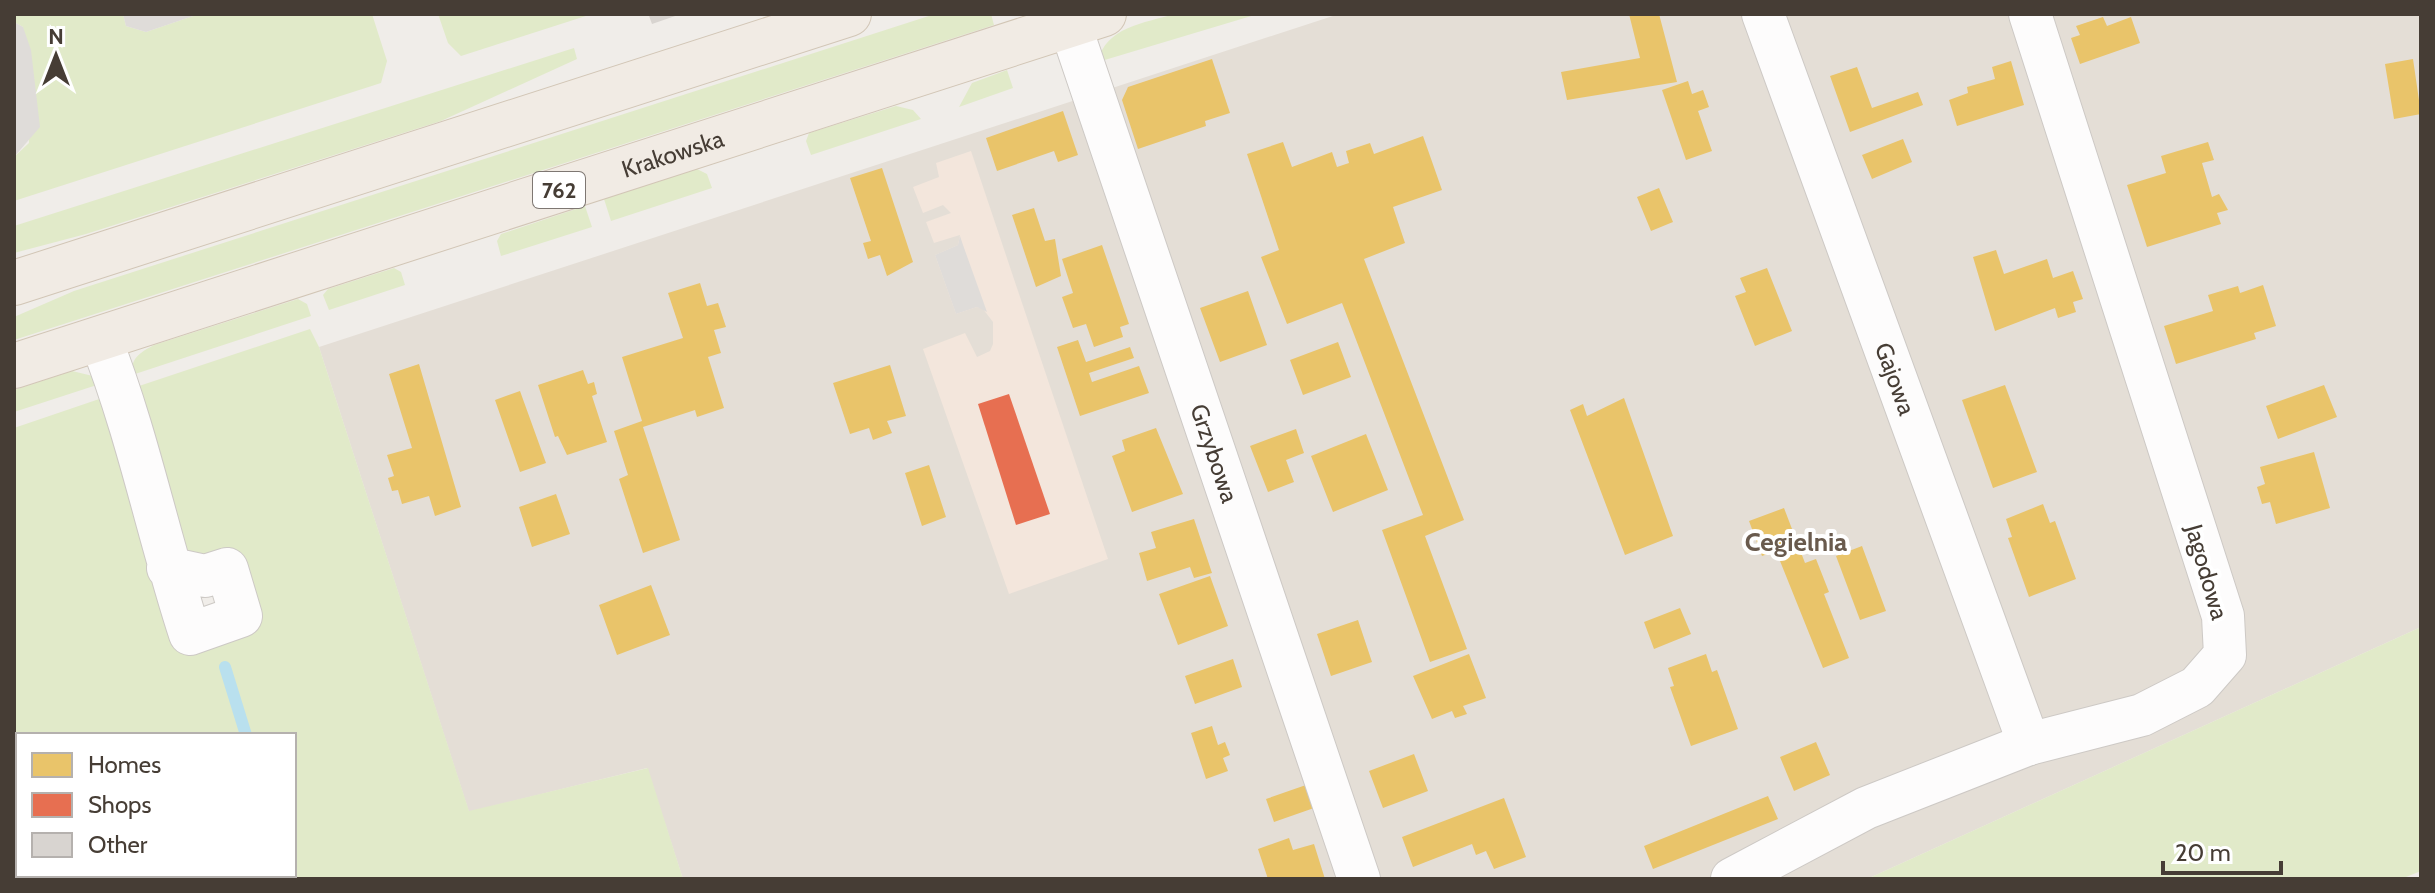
<svg xmlns="http://www.w3.org/2000/svg" width="2435" height="893" viewBox="0 0 2435 893" font-family="Cabin,sans-serif">
  <style>
    .residential { fill: #e4ded6 }
    .commercial { fill: #f3e6dc }
    .green { fill: #e1eac9; fill-rule: evenodd }
    .parking { fill: #dfdcd9 }
    .homes { fill: #e9c46a }
    .shops { fill: #e76f51 }
    .lines { fill: none; stroke-linecap: round; stroke-linejoin: round }
    .stream { stroke: #b9e0ee; stroke-width: 12 }
    .building { fill: #d8d4d0 }
    .minor-casing { stroke: #cdc9c5; stroke-width: 44 }
    .major-casing { stroke: #d2c6b6; stroke-width: 46 }
    .minor { stroke: #fdfcfc; stroke-width: 42 }
    .major { stroke: #f1ebe4; stroke-width: 44 }
    .labels { text-anchor: middle; dominant-baseline: central; stroke-width: 8; stroke-linejoin: round; paint-order: stroke }
    .shield { fill: #fff; stroke: #7e7772; stroke-width: 2 }
    .shield-label { font-size: 22px; font-weight: bold; fill: #463d35 }
    .street-label { font-size: 24px; fill: #463d35; stroke: #fff }
    .neighbourhood-label { font-size: 26px; font-weight: bold; fill: #695a4d; stroke: #fff }
  </style>
  <rect width="100%" height="100%" fill="#f0ede9"/>
  <path class="residential" d="M 1339,14 L 2421,14 L 2421,627 L 1867,879 L 683,879 L 647,768 L 469,812 L 319,347 Z"/>
  <path class="commercial" d="M 971,151 L 1108,559 L 1009,594 L 923,349 L 965,333 L 977,357 L 990,351 L 993,344 L 993,322 L 983,309 L 977,307 L 956,314 L 935,255 L 958,245 L 960,235 L 934,243 L 926,222 L 951,213 L 943,205 L 923,213 L 913,187 L 939,177 L 936,163 Z"/>
  <path class="green" d="M 14,14 L 123,14 L 126,26 L 146,32 L 199,14 L 372,14 L 387,61 L 381,83 L 14,201 L 14,157 L 29,143 L 23,27 L 14,22 Z
    M 438,14 L 592,14 L 461,56 L 448,43 Z
    M 935,14 L 991,14 L 994,25 L 14,340 L 14,317 L 74,291 Z
    M 1174,14 L 1258,14 L 1098,62 C 1105,27 1145,23 1174,14 Z
    M 574,48 L 577,59 L 441,121 L 86,234 L 14,253 L 14,226 Z
    M 1007,70 L 1013,88 L 959,107 L 972,83 Z
    M 896,106 L 913,110 L 921,119 L 811,155 L 806,141 L 809,133 Z
    M 697,169 L 707,174 L 712,188 L 611,221 L 604,199 Z
    M 585,206 L 592,227 L 501,256 L 497,241 L 501,234 Z
    M 394,268 L 401,272 L 405,285 L 329,310 L 323,295 L 328,289 Z
    M 298,299 L 307,304 L 311,316 L 132,375 C 130,358 141,352 154,345 Z
    M 310,329 L 319,347 L 469,811 L 648,768 L 683,879 L 14,879 L 14,428 L 111,395 L 185,648 L 255,627 L 183,559 L 127,390 ZM 18,735 L 294,735 L 294,875 L 18,875 Z
    M 72,371 L 97,377 L 103,383 L 14,412 L 14,390 Z
    M 2421,627 L 2421,871 L 2401,879 L 1867,879 Z"/>
  <path class="parking" d="M 123,14 L 199,14 L 146,32 L 126,26 Z
    M 14,22 L 23,27 L 31,50 L 40,127 L 14,157 Z
    M 960,236 L 963,245 L 987,312 L 977,307 L 956,314 L 935,255 L 958,245 Z"/>
  <path class="homes" d="M 1629,14 L 1659,14 L 1677,82 L 1567,100 L 1561,72 L 1640,58 Z
    M 2103,17 L 2107,26 L 2131,17 L 2140,43 L 2080,64 L 2071,38 L 2080,35 L 2076,26 Z
    M 1212,59 L 1230,113 L 1205,121 L 1206,126 L 1138,149 L 1122,100 L 1128,87 Z
    M 2413,59 L 2421,114 L 2394,119 L 2385,64 Z
    M 2011,61 L 2024,105 L 1957,126 L 1949,100 L 1968,93 L 1967,87 L 1995,79 L 1992,67 Z
    M 1857,67 L 1872,108 L 1918,92 L 1923,105 L 1850,132 L 1830,76 Z
    M 1688,81 L 1692,94 L 1703,90 L 1709,107 L 1698,111 L 1712,151 L 1686,160 L 1662,90 Z
    M 1063,111 L 1078,155 L 1058,162 L 1054,151 L 997,171 L 986,138 Z
    M 1423,136 L 1442,190 L 1393,207 L 1405,243 L 1364,259 L 1464,520 L 1425,536 L 1467,649 L 1430,662 L 1382,530 L 1423,515 L 1342,303 L 1287,324 L 1261,257 L 1279,250 L 1247,154 L 1283,142 L 1292,167 L 1332,152 L 1337,167 L 1349,163 L 1346,151 L 1370,143 L 1374,154 Z
    M 1903,139 L 1912,162 L 1872,179 L 1862,155 Z
    M 2208,142 L 2214,160 L 2202,163 L 2212,197 L 2219,194 L 2228,210 L 2217,213 L 2221,224 L 2147,247 L 2127,185 L 2166,173 L 2161,156 Z
    M 882,168 L 913,262 L 887,276 L 880,255 L 868,259 L 863,243 L 871,241 L 850,178 Z
    M 1659,188 L 1673,222 L 1651,231 L 1637,197 Z
    M 1034,208 L 1045,241 L 1055,239 L 1061,276 L 1036,287 L 1012,215 Z
    M 1102,245 L 1129,324 L 1120,327 L 1123,337 L 1094,347 L 1086,324 L 1073,328 L 1062,297 L 1073,293 L 1062,259 Z
    M 1996,250 L 2004,274 L 2047,259 L 2053,278 L 2073,271 L 2083,299 L 2073,302 L 2076,312 L 2058,318 L 2055,308 L 1995,331 L 1973,257 Z
    M 1767,268 L 1792,331 L 1755,346 L 1735,296 L 1746,292 L 1740,278 Z
    M 700,283 L 707,306 L 718,303 L 726,327 L 714,330 L 721,353 L 708,357 L 724,408 L 697,417 L 695,410 L 643,427 L 680,540 L 643,553 L 619,479 L 628,475 L 614,431 L 642,421 L 622,357 L 683,338 L 668,293 Z
    M 2263,285 L 2276,326 L 2254,333 L 2256,339 L 2176,364 L 2164,326 L 2213,311 L 2208,295 L 2238,286 L 2240,293 Z
    M 1248,291 L 1267,345 L 1220,362 L 1200,308 Z
    M 1078,340 L 1086,362 L 1130,347 L 1134,358 L 1089,373 L 1092,382 L 1139,366 L 1149,393 L 1080,416 L 1057,347 Z
    M 1338,342 L 1351,377 L 1303,395 L 1290,360 Z
    M 419,364 L 461,507 L 435,516 L 429,496 L 402,504 L 398,490 L 392,491 L 388,478 L 394,476 L 387,455 L 412,448 L 389,374 Z
    M 890,365 L 906,416 L 887,421 L 892,433 L 873,440 L 869,428 L 850,434 L 833,383 Z
    M 583,370 L 588,384 L 594,382 L 597,394 L 592,396 L 607,442 L 567,455 L 558,436 L 555,437 L 538,385 Z
    M 2005,385 L 2037,472 L 1993,488 L 1962,400 Z
    M 2324,385 L 2337,417 L 2278,439 L 2266,406 Z
    M 520,391 L 546,463 L 520,472 L 495,400 Z
    M 1624,398 L 1673,536 L 1625,555 L 1570,410 L 1583,404 L 1587,416 Z
    M 1156,428 L 1183,494 L 1132,512 L 1112,456 L 1125,451 L 1122,440 Z
    M 1296,429 L 1304,453 L 1286,460 L 1294,482 L 1268,492 L 1250,446 Z
    M 1366,434 L 1388,490 L 1333,512 L 1311,456 Z
    M 2314,452 L 2330,508 L 2276,524 L 2270,502 L 2262,504 L 2257,487 L 2265,484 L 2260,467 Z
    M 929,465 L 946,517 L 922,526 L 905,473 Z
    M 556,494 L 570,534 L 532,547 L 519,507 Z
    M 2043,504 L 2050,523 L 2055,521 L 2076,579 L 2029,597 L 2008,538 L 2012,537 L 2006,519 Z
    M 1784,508 L 1805,563 L 1816,559 L 1829,592 L 1824,594 L 1849,658 L 1823,668 L 1776,551 L 1762,556 L 1749,521 Z
    M 1194,519 L 1212,573 L 1194,578 L 1190,567 L 1147,581 L 1139,553 L 1156,548 L 1151,532 Z
    M 1862,546 L 1886,611 L 1860,620 L 1836,556 Z
    M 1210,576 L 1228,626 L 1178,645 L 1159,594 Z
    M 651,585 L 670,635 L 617,655 L 599,605 Z
    M 1680,608 L 1691,634 L 1654,649 L 1644,622 Z
    M 1358,620 L 1372,662 L 1331,676 L 1317,634 Z
    M 1469,654 L 1486,698 L 1463,706 L 1467,714 L 1455,718 L 1452,711 L 1432,719 L 1413,676 Z
    M 1706,654 L 1712,672 L 1717,670 L 1738,729 L 1691,746 L 1670,687 L 1674,686 L 1668,668 Z
    M 1233,659 L 1242,687 L 1195,704 L 1185,676 Z
    M 1212,726 L 1218,745 L 1225,742 L 1230,755 L 1223,758 L 1228,771 L 1206,779 L 1191,733 Z
    M 1816,742 L 1830,775 L 1794,791 L 1780,757 Z
    M 1414,754 L 1428,791 L 1383,808 L 1369,771 Z
    M 1306,785 L 1314,808 L 1274,822 L 1266,799 Z
    M 1768,796 L 1778,819 L 1653,869 L 1644,846 Z
    M 1504,798 L 1526,857 L 1494,869 L 1486,851 L 1476,855 L 1472,844 L 1413,867 L 1402,837 Z
    M 1289,838 L 1293,850 L 1314,844 L 1325,879 L 1268,879 L 1258,849 Z"/>
  <path class="shops" d="M 1009,394 L 1050,514 L 1016,525 L 978,404 Z"/>
  <g class="lines">
    <path class="stream" d="M 225,667 L 246,735
      M 289,875 L 290,879"/>
  </g>
  <path class="building" d="M 681,14 L 652,24 L 649,16 L 654,14 Z"/>
  <g class="lines">
    <g class="minor-casing">
      <g id="minor">
        <path id="s1" d="M 1763,14 L 2029,744"/>
        <path id="s2" d="M 1070,25 L 1359,879"/>
        <path d="M 100,338 C 138,434 158,536 190,634 L 241,616 L 227,569 L 205,576 L 168,568"/>
        <path d="M 1732,879 L 1866,808 L 2029,744 L 2142,715 L 2197,687 L 2225,655 L 2223,616 L 2030,14"/>
      </g>
    </g>
    <g class="major-casing">
      <g id="major">
        <path d="M 14,283 L 849,14"/>
        <path id="s3" d="M 14,366 L 1104,14"/>
      </g>
    </g>
    <use href="#minor" class="minor"/>
    <use href="#major" class="major"/>
  </g>
  <g class="labels">
    <rect class="shield" x="533" y="172" width="52" height="36" rx="6"/>
    <g class="shield-label">
      <text x="559" y="190">762</text>
    </g>
    <g class="street-label">
      <text stroke="none"><textPath href="#s3" startOffset="692">Krakowska</textPath></text>
      <text stroke="none"><textPath href="#s1" startOffset="388">Gajowa</textPath></text>
      <text stroke="none"><textPath href="#s2" startOffset="452">Grzybowa</textPath></text>
      <text transform="translate(2207 572) rotate(74)">Jagodowa</text>
    </g>
    <g class="neighbourhood-label">
      <text x="1796" y="542">Cegielnia</text>
    </g>
  </g>
  <rect width="2435" height="893" fill="none" stroke="#463d35" stroke-width="32"/>
  <rect x="16" y="733" width="280" height="144" fill="#ffffff" stroke="#b5b1ae" stroke-width="2"/>
  <rect x="32" y="753" width="40" height="24" fill="#e9c46a" stroke="#b5b1ae" stroke-width="2"/>
  <text x="88" y="773" font-size="24" fill="#463d35">Homes</text>
  <rect x="32" y="793" width="40" height="24" fill="#e76f51" stroke="#b5b1ae" stroke-width="2"/>
  <text x="88" y="813" font-size="24" fill="#463d35">Shops</text>
  <rect x="32" y="833" width="40" height="24" fill="#d8d4d0" stroke="#b5b1ae" stroke-width="2"/>
  <text x="88" y="853" font-size="24" fill="#463d35">Other</text>
  <g transform="translate(56 56)" stroke="#ffffff" stroke-width="6" paint-order="stroke">
  <path d="M0-6L14 30L0 20L-14 30Z" fill="#463d35"/>
  <text y="-12" font-size="22" font-weight="bold" text-anchor="middle" fill="#463d35">N</text>
  </g>
  <path d="M2163 861v12h118v-12" fill="none" stroke="#463d35" stroke-width="4"/>
  <text x="2175" y="861" font-size="24" fill="#463d35" stroke="#ffffff" stroke-width="6" paint-order="stroke">20 m</text>
</svg>
